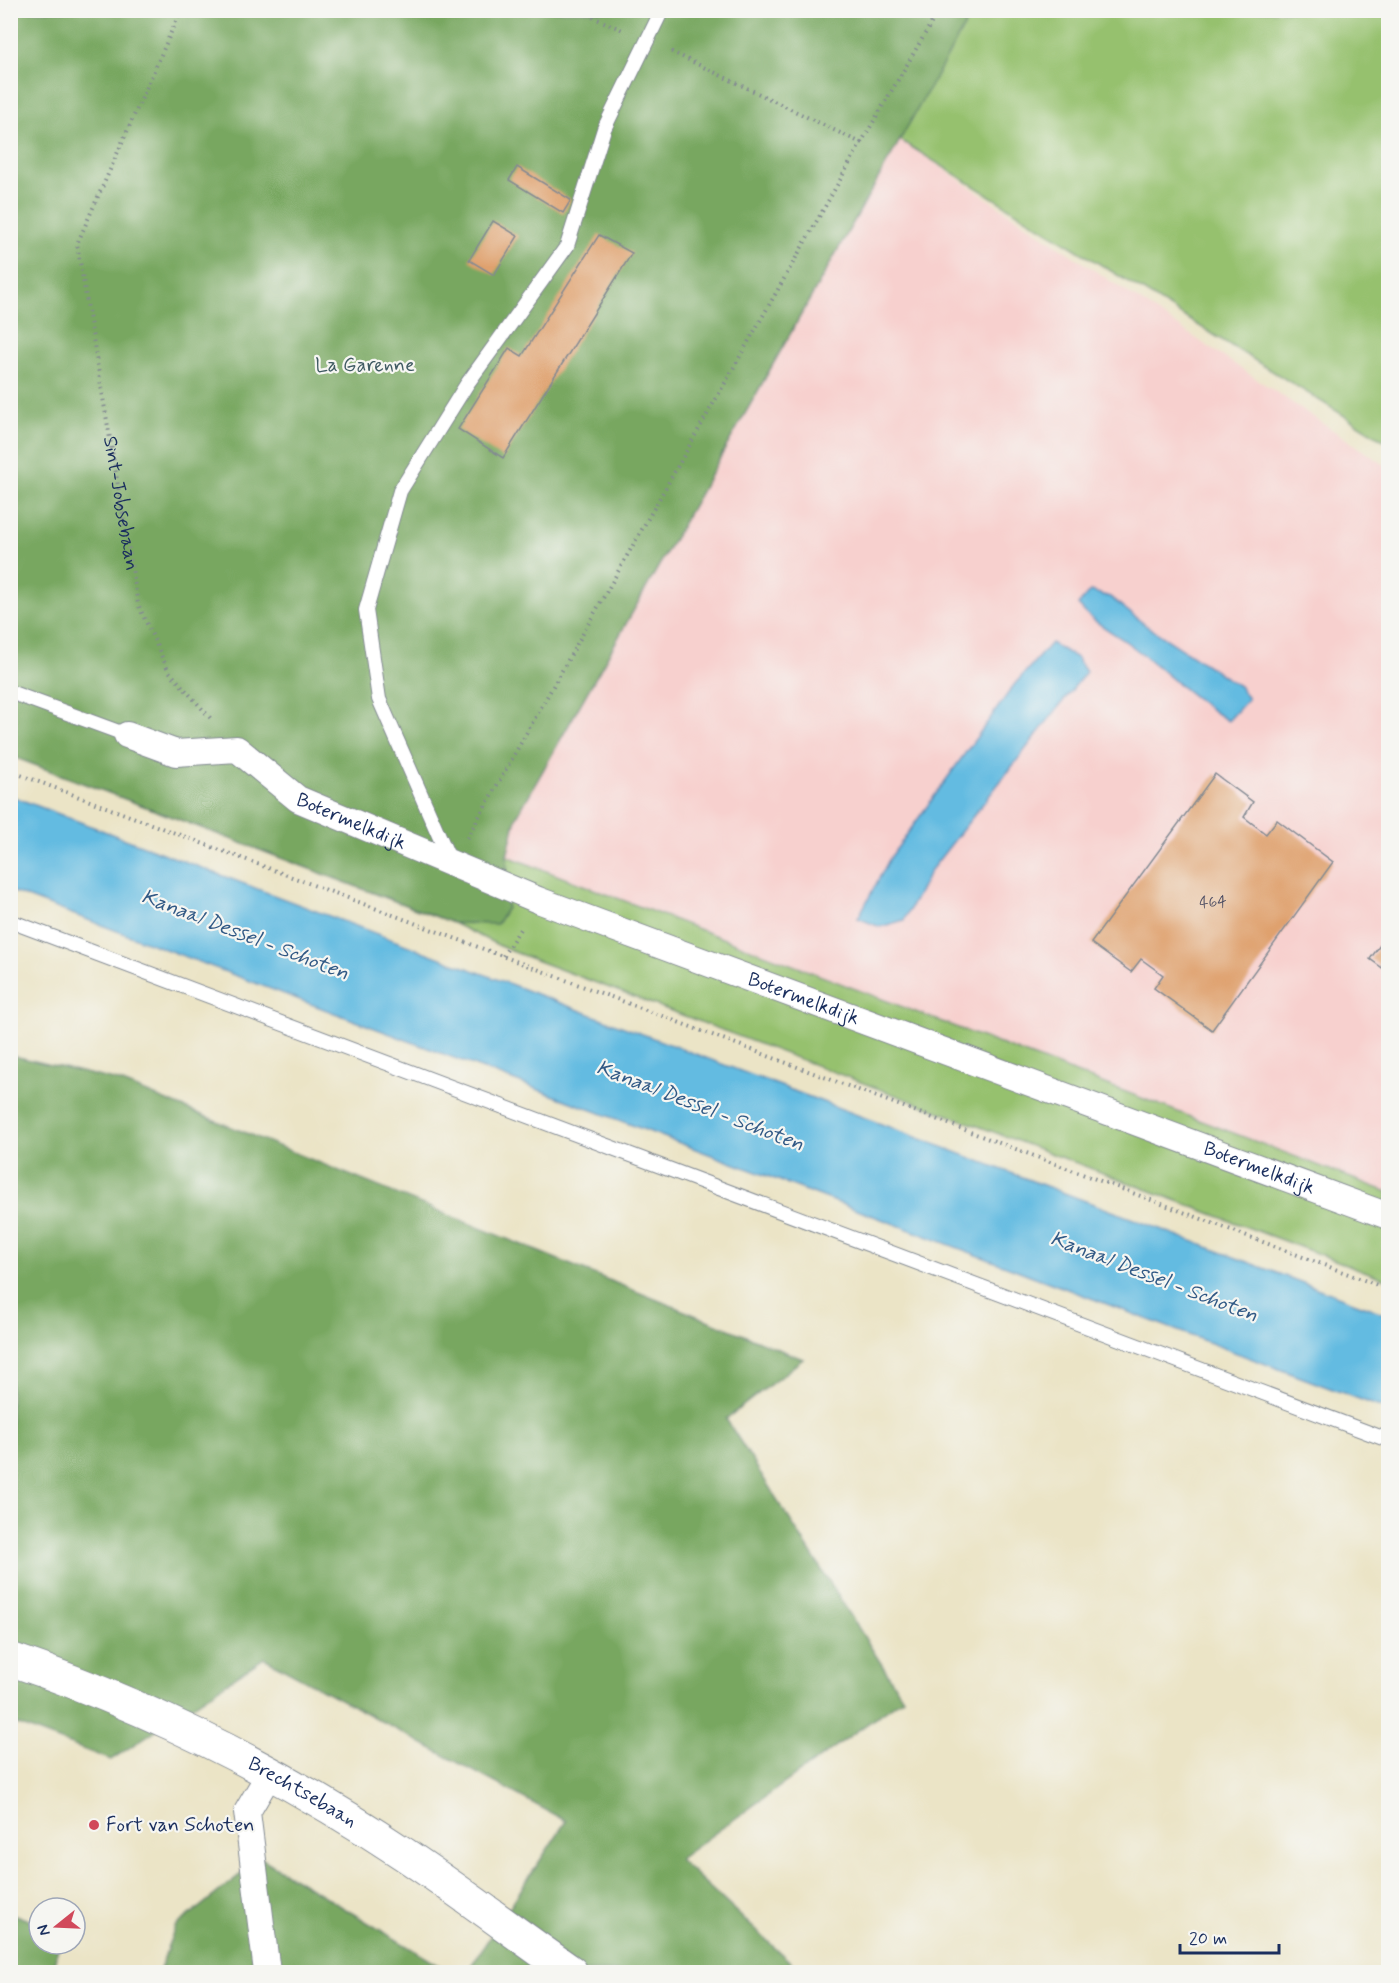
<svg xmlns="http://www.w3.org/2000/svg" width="1399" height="1983" viewBox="0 0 1399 1983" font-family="Mynerve,sans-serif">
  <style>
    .built { fill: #f7d0ce }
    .green { fill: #96c16e; stroke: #587866; stroke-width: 1.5 }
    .forest { fill: #78a761; stroke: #4a6b60; stroke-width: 1.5 }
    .water { fill: #64bbe1; stroke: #4075a0; stroke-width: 1.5 }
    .building { fill: #dfa16e }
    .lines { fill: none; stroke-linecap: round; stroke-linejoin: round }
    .lane-casing { stroke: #838a92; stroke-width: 16 }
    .street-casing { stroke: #838a92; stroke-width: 28 }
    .secondary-casing { stroke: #838a92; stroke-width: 35 }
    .path { stroke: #838a92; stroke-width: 4; stroke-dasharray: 1.5 4.5; stroke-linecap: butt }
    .lane { stroke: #fff; stroke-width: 14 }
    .street { stroke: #fff; stroke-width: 26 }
    .secondary { stroke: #fff; stroke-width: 33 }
    .poi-dot { fill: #d1495b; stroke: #f6f6f2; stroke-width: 2 }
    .labels { text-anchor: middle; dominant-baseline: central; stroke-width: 4.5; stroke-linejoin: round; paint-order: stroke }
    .number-label { font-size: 16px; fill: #4c4c62 }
    .park-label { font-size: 20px; fill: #405b63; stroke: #f6f6f2 }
    .street-label { font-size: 20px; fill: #1b2f5e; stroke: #f6f6f2 }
    .poi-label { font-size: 20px; fill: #1b2f5e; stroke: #f6f6f2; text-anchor: start }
    .water-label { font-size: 21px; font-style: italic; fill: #315985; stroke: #f6f6f2 }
  </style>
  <rect width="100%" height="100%" fill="#f6f6f2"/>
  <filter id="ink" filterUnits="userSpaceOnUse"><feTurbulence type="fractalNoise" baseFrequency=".0167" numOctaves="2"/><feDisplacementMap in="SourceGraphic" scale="12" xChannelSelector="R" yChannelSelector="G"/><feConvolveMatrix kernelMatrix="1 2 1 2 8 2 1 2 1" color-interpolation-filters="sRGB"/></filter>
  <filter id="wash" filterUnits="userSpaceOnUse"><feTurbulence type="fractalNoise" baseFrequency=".008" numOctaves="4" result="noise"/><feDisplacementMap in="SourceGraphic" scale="24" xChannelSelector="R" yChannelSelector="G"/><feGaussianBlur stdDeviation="1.35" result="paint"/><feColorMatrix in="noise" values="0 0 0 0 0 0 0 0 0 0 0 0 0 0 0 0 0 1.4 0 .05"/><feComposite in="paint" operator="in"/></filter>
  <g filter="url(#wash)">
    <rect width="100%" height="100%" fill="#ebe4c6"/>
    <path class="built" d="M 900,140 L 1388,467 L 1388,1192 L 507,856 L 516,818 Z"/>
    <path class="green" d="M 10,11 L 1388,11 L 1388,443 L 900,140 L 516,818 L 507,856 L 1388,1192 L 1388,1280 L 506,949 L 453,923 L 11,756 Z"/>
    <path class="forest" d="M 10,11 L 973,11 L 516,818 L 507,856 L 507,908 L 497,924 L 453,923 L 11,756 Z
      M 10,1055 L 118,1081 L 803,1359 L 726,1419 L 903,1698 L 679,1859 L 801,1972 L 467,1972 L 566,1821 L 264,1658 L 111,1760 L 11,1722 Z
      M 261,1858 L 450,1972 L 159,1972 L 175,1927 Z
      M 10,1913 L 39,1924 L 39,1944 L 59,1944 L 52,1972 L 11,1972 Z"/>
    <path class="water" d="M 1090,591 L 1110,597 L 1148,627 L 1239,686 L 1248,699 L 1228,721 C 1191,698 1161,667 1125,641 C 1108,629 1092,622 1078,605 Z
      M 1051,643 L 1077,658 L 1086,672 L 931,870 L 904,920 L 880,927 L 858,918 L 890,858 L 1014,685 Z
      M 11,796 L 1388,1315 L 1388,1410 L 11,891 Z"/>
    <g id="blocks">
      <path class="building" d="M 517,167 L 571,200 L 563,213 L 509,180 Z
        M 493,221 L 518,236 L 494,275 L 469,260 Z
        M 599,235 L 632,253 L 503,458 L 458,429 L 509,348 L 522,356 Z
        M 1215,774 L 1253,802 L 1244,817 L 1266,834 L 1277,820 L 1333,862 L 1212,1030 L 1154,988 L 1163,975 L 1141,959 L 1131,972 L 1091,943 Z
        M 1388,934 L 1388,972 L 1370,959 Z"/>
    </g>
  </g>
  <g filter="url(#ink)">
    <use href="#blocks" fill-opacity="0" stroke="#838a92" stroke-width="1.5"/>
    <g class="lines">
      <g class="lane-casing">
        <path id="lane" d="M 10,692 L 127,735
          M 451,863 L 379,699 L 366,610 L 400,491 L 467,384 L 567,246 L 604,129 L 662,10
          M 10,921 L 1388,1440"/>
      </g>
      <g class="street-casing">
        <g id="street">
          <path id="s2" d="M 127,735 L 176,753 L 237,749 L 298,799 L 538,900 L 1388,1216"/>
          <path d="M 267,1972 L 247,1812 L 270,1773"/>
        </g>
      </g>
      <g class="secondary-casing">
        <g id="secondary">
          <path id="s3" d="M 10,1659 C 149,1706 282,1773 404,1854 C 461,1892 515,1933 571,1972"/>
        </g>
      </g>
      <g class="path">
        <path id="s1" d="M 181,10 L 77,244 L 138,604 L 168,670 L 213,721"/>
        <path d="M 576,10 L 625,31"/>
        <path d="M 861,143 L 939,10"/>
        <path d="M 10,771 L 1388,1289"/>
        <path d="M 467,838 L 861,143 L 668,50"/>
        <path d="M 503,956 L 522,926"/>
      </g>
      <use href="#lane" class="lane"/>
      <use href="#street" class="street"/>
      <use href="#secondary" class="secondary"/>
    </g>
  </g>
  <circle class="poi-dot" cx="94" cy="1825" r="6"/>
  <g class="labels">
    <g class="number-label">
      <text x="1213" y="902">464</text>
    </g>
    <g class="park-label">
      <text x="365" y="365">La Garenne</text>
    </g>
    <g class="street-label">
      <text stroke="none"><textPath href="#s1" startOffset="519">Sint-Jobsebaan</textPath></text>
      <text stroke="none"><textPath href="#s2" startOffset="250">Botermelkdijk</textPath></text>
      <text stroke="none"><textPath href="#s2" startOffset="736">Botermelkdijk</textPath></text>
      <text stroke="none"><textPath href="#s2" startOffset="1222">Botermelkdijk</textPath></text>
      <text stroke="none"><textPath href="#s3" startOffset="322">Brechtsebaan</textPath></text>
    </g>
    <g class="poi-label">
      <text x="106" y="1825">Fort van Schoten</text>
    </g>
    <g class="water-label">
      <text transform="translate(245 935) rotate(21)">Kanaal Dessel - Schoten</text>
      <text transform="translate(700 1106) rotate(21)">Kanaal Dessel - Schoten</text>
      <text transform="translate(1154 1277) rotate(21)">Kanaal Dessel - Schoten</text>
    </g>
  </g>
  <rect width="1399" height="1983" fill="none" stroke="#f6f6f2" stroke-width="36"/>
  <g transform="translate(57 1926) rotate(252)"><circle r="28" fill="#f6f6f2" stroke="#9ea6b7" stroke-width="1.5"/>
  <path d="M0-4.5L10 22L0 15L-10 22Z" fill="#d1495b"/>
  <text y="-9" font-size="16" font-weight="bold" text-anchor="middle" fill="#1b2f5e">N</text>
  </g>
  <path d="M1180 1944v9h99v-9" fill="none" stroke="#1b2f5e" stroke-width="3"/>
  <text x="1189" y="1944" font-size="18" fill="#1b2f5e" stroke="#f6f6f2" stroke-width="4.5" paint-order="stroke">20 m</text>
</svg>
